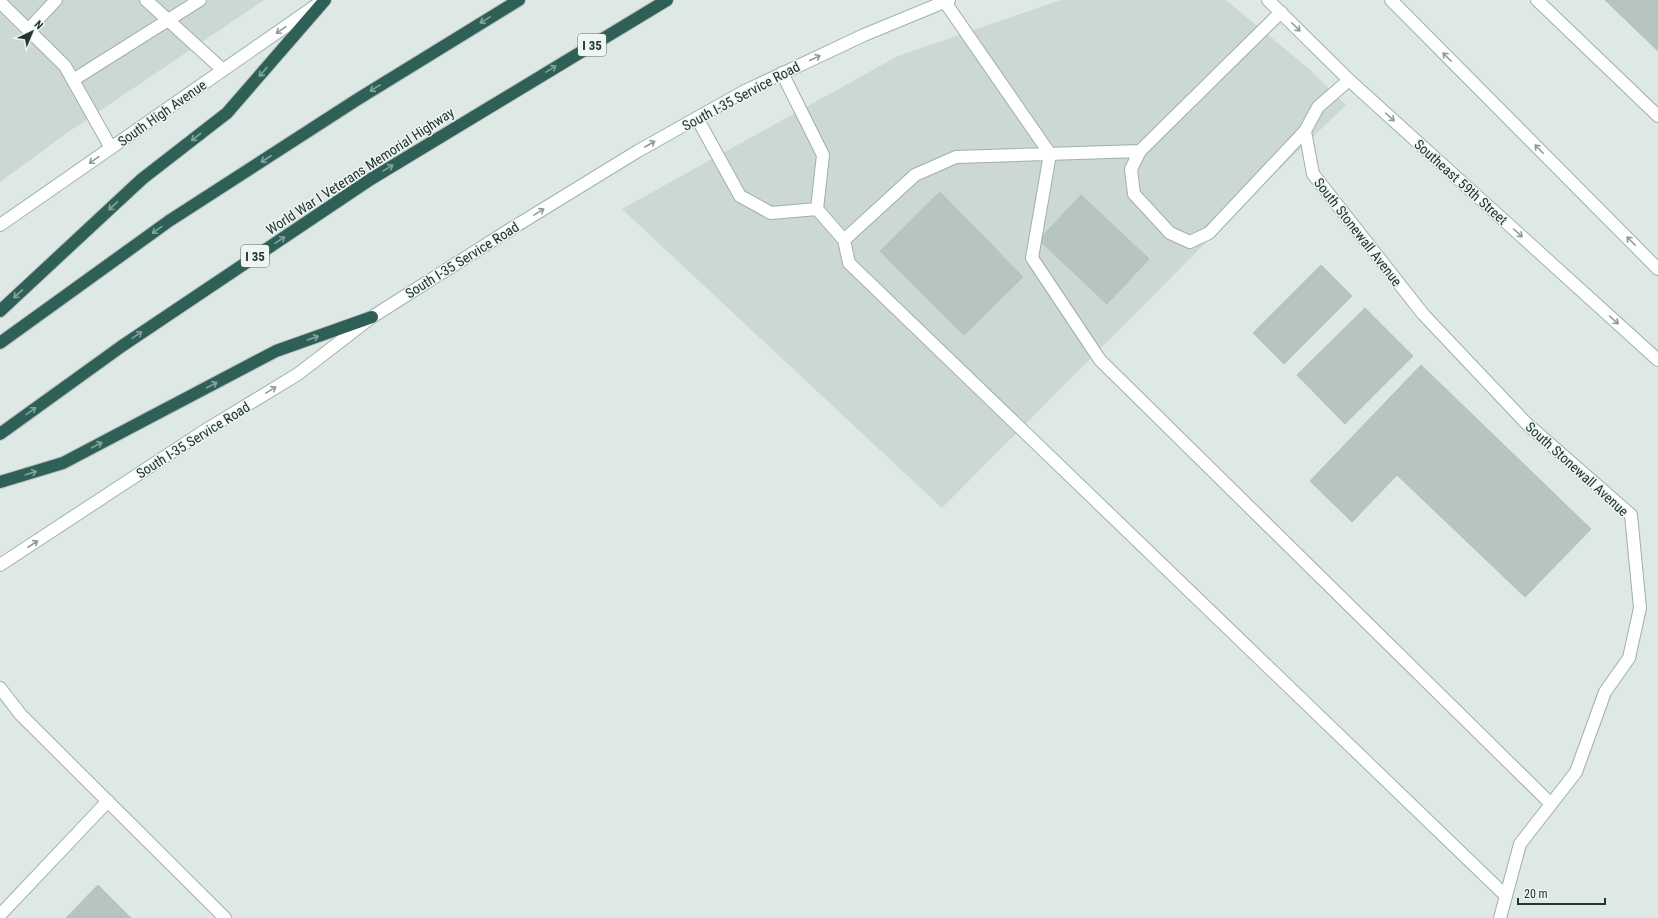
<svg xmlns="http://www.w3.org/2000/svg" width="1658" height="918" viewBox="0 0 1658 918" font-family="'Roboto Condensed',sans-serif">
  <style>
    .built { fill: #ccd8d3 }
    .building { fill: #b6c5c0; stroke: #b1c1bb }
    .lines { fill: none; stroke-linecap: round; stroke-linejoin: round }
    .lane-casing { stroke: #a2afab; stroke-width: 14 }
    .street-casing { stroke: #a2afab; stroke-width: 14 }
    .secondary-casing { stroke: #9eb3ac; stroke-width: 14 }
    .highway-casing { stroke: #bcc3c1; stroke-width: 14 }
    .lane { stroke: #fff; stroke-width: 12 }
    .street { stroke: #fff; stroke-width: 12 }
    .secondary { stroke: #fff; stroke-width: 12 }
    .highway { stroke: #2f6058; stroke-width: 12 }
    .oneway { stroke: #85a39d }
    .oneway2 { stroke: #909a98 }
    .labels { text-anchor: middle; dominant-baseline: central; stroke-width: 3; stroke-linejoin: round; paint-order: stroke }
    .shield { fill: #eef5f2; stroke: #5e6f6b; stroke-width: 1 }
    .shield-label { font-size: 13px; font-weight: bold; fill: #213631 }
    .street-label { font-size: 14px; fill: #213631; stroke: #eef5f2 }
  </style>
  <rect width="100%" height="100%" fill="#dee8e4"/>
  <path class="built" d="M 0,0 L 264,0 L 64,135 L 0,182 Z
    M 1061,0 L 1226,0 L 1308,68 L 1346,105 L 1271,177 L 942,508 L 622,209 L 898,56 Z"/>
  <path class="building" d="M 1605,0 L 1658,0 L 1658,51 Z
    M 940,192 L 1023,277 L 964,335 L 880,251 Z
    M 1081,195 L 1149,259 L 1107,304 L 1039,240 Z
    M 1321,265 L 1352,296 L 1284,364 L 1253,333 Z
    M 1365,308 L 1413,356 L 1345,424 L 1297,375 Z
    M 1421,365 L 1591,529 L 1525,597 L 1397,475 L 1352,522 L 1310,481 Z
    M 98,885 L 131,918 L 66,918 Z"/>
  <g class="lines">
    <g class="lane-casing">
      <path id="lane" d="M 146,0 L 223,70
        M 1537,0 L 1658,116
        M 0,2 L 65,66 L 111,148
        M 945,2 L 1050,154 L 1032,258 L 1100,360 L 1551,804
        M 1281,12 L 1140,151 L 956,157 L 915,175 L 844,240 L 849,263 L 1506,896
        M 28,30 L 56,0
        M 73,80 L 200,0
        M 697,118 L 740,196 L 771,213 L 817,209 L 823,155 L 782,73
        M 1140,151 L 1131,169 L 1134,194 L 1170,233 L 1190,242 L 1209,233 L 1305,131
        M 817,209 L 844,240
        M 0,688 L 21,715 L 225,918
        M 0,915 L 108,801"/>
    </g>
    <g class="street-casing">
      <path id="street" d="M 1349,80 L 1318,107 L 1305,131 L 1313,174 L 1423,314 L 1526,423 L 1631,515 L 1640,608 L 1629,658 L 1605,692 L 1576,772 L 1520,844 L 1500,918"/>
    </g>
    <g class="secondary-casing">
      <path id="secondary" d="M 1268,0 L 1349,80 L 1658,360
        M 1391,0 L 1658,269
        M 0,225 L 318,4
        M 0,565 L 201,433 L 298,374 L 372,317 L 506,232 L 638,151 L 743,92 L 864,35 L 949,0"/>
    </g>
    <g class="highway-casing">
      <path id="highway" d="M 0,311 L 142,179 L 227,113 L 325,0
        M 0,343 L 169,221 L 358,99 L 519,0
        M 0,434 L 122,346 L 371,179 L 667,0
        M 0,482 L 63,463 L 276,351 L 372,317"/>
    </g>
    <use href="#lane" class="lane"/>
    <use href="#street" class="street"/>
    <use href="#secondary" class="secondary"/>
    <use href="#highway" class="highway"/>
  </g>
  <defs><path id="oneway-shaft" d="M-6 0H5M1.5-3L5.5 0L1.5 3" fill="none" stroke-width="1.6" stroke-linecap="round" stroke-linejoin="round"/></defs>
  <g class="oneway">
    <use href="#oneway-shaft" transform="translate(485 20) rotate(149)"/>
    <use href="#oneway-shaft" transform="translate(551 69) rotate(-31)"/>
    <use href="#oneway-shaft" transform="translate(263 72) rotate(131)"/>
    <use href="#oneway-shaft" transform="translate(375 88) rotate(148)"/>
    <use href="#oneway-shaft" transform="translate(196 137) rotate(142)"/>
    <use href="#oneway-shaft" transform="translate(266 159) rotate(147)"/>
    <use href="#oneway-shaft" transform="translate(388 168) rotate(-31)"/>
    <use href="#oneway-shaft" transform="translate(113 206) rotate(137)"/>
    <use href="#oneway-shaft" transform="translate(157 230) rotate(144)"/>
    <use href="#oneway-shaft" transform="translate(280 240) rotate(-34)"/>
    <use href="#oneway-shaft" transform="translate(18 294) rotate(137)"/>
    <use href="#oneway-shaft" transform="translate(137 335) rotate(-34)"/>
    <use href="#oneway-shaft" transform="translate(313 338) rotate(-19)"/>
    <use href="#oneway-shaft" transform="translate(212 385) rotate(-28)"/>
    <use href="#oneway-shaft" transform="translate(31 411) rotate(-36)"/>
    <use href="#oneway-shaft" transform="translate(97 445) rotate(-28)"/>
    <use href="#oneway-shaft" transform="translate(31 473) rotate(-17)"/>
  </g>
  <g class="oneway2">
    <use href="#oneway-shaft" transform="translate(1296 27) rotate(45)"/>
    <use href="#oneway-shaft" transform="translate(281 30) rotate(145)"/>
    <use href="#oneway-shaft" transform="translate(1447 57) rotate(-135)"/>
    <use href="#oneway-shaft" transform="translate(815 58) rotate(-25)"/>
    <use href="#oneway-shaft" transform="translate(1390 117) rotate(42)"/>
    <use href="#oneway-shaft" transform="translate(650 144) rotate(-30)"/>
    <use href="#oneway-shaft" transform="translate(1539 149) rotate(-135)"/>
    <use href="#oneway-shaft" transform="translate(94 160) rotate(145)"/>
    <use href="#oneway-shaft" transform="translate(539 212) rotate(-31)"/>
    <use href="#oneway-shaft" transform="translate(1518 233) rotate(42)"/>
    <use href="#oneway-shaft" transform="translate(1631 241) rotate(-135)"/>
    <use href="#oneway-shaft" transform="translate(1614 320) rotate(42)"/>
    <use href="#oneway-shaft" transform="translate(271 390) rotate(-31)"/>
    <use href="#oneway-shaft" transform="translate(33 544) rotate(-33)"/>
  </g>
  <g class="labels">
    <g class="shield">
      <rect x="578" y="34" width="28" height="22" rx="3"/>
      <rect x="241" y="245" width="28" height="22" rx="3"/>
    </g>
    <g class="shield-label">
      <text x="592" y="45">I 35</text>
      <text x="255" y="256">I 35</text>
    </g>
    <g class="street-label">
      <text transform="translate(741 96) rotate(-28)">South I-35 Service Road</text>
      <text transform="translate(162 113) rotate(-35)">South High Avenue</text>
      <text transform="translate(360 171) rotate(-33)">World War I Veterans Memorial Highway</text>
      <text transform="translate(1461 182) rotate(42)">Southeast 59th Street</text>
      <text transform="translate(1358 232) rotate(52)">South Stonewall Avenue</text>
      <text transform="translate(462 260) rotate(-32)">South I-35 Service Road</text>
      <text transform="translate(193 440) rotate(-32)">South I-35 Service Road</text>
      <text transform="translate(1577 469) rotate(42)">South Stonewall Avenue</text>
    </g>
  </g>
  <g transform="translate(32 32) rotate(44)" stroke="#eef5f2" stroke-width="3" paint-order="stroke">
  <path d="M0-3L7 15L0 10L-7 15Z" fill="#213631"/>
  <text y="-6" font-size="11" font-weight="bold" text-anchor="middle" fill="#213631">N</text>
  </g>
  <path d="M1518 898v6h87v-6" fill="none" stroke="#213631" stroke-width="2"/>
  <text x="1524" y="898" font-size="12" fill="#213631" stroke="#eef5f2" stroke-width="3" paint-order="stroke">20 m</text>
</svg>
